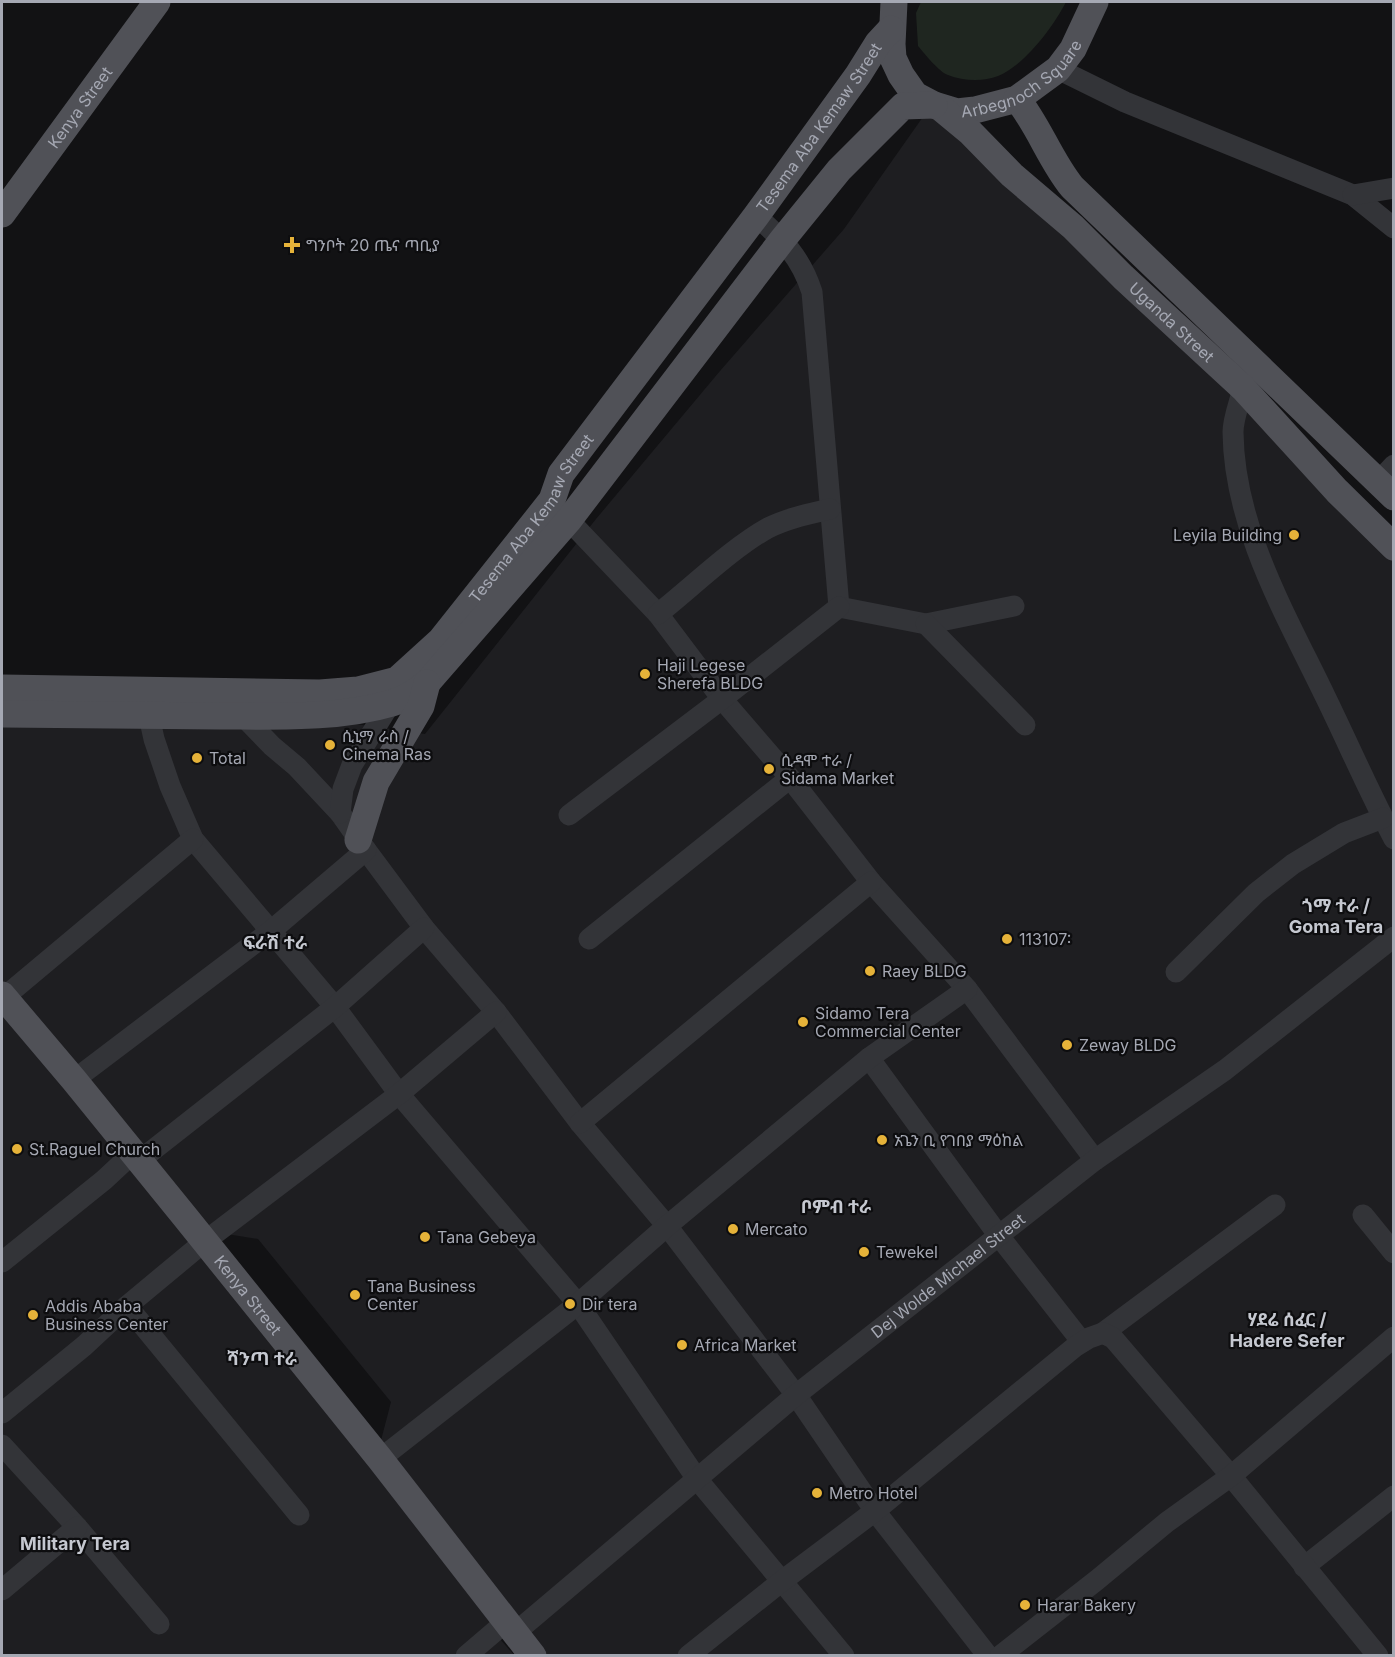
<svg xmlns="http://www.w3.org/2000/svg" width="1395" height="1657" viewBox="0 0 1395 1657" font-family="Inter,'Noto Sans Ethiopic',sans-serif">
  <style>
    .built { fill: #1e1e21; fill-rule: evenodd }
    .green { fill: #1f2620 }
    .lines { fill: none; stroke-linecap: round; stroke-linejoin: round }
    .minor { stroke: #333438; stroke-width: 21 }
    .major { stroke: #505157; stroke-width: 27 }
    .poi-dot { fill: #e5b239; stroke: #0d0d0f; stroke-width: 2 }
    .labels { text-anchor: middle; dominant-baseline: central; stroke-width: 4.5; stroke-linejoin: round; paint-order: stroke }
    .street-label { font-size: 16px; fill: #a5a8b3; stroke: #0d0d0f }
    .poi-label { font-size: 16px; fill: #a5a8b3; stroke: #0d0d0f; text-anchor: start }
    .neighbourhood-label { font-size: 18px; font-weight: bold; fill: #c5c8d0; stroke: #0d0d0f }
  </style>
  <rect width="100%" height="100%" fill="#121214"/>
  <path class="built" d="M 925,114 L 946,120 L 1004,173 L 1393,554 L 1393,1655 L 538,1656 L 512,1620 L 500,1639 L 514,1655 L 2,1656 L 2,717 L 342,722 L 425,734 L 596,519 L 720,371 L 844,229 ZM 202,1230 L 258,1239 L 391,1402 L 379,1448 Z"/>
  <path class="green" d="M 921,2 L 1066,2 C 1053,27 1025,65 998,76 C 983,82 963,81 948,75 C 939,72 925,54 918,46 L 916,13 Z"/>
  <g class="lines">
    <g class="minor">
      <path d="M 1058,69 L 1125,102 L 1353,195 L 1394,228"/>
      <path d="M 1353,195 L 1394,188"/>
      <path d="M 756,216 C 783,239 801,258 812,292 L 839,607"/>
      <path d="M 1243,388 C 1240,402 1233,418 1233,432 C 1234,527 1285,613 1325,696 C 1348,743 1369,792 1394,839"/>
      <path d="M 1379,481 L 1394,465"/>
      <path d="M 560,511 L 658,614 L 722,699 L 790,778 L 871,882 L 967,989 L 1095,1160"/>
      <path d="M 839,607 L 926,624 L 1014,606"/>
      <path d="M 658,614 C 691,588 732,548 768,528 C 788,518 809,514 830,509"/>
      <path d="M 926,624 L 1025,725"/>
      <path d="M 149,702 L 149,716 L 154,739 L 170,786 L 193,839 L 335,1007 L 399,1094 L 578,1304 L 697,1479 L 844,1656"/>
      <path d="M 243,716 L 272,746 L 297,767 L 340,813 L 366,850 L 424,928 L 496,1012 L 580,1123 L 667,1226 L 796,1395 L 875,1511 L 988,1656"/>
      <path d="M 340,813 L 343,789 L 352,765 L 390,704"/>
      <path d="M 569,815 L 722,699 L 839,607"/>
      <path d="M 589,939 L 790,778"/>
      <path d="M 1176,972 L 1256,893 L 1293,864 L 1344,833 L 1383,818"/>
      <path d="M 2,999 L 193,839"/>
      <path d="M 869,1058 L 999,1236 L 1082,1342"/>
      <path d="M 74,1080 L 272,930 L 366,850"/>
      <path d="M 580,1123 L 871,882"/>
      <path d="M 139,1161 L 335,1007 L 424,928"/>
      <path d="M 1363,1215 L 1394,1253"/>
      <path d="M 2,1262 L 104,1180 L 133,1153"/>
      <path d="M 127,1306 L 299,1515"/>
      <path d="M 1103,1333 L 1275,1205"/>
      <path d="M 2,1413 L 84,1346 L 127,1306 L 204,1242 L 399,1094 L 496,1012"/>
      <path d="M 2,1445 L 77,1527 L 159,1624"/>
      <path d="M 380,1459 L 578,1304 L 667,1226 L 869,1058 L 967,989"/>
      <path d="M 1304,1567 L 1394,1496"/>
      <path d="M 2,1590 L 77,1527"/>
      <path id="s1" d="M 516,1632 L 796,1395 L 1095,1160 L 1225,1070 L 1394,937"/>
      <path d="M 466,1656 L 507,1621"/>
      <path d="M 688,1656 L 782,1581 L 875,1511 L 1076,1346 L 1089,1338 L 1103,1333 L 1113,1338 L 1231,1476 L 1378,1656"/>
      <path d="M 1000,1656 L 1097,1580 L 1167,1522 L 1231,1476 L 1394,1337"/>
    </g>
    <g class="major">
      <path id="s2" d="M 894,2 L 892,44 L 893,58 L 901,75 L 915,95 L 934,105 L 957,112 L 975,110 L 1017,99 L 1058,69 L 1073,49 L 1095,2"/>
      <path d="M 1017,99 C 1039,126 1050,160 1072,187 L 1394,497"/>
      <path id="s3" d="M 941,108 L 970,132 L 1012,175 L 1073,227 L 1123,277 L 1243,388 L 1337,491 L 1394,547"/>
      <path id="s4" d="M 2,214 L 157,2"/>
      <path id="s5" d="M 2,688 L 320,693 L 358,690 L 397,680 L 441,640 L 552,500 L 561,474 L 756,216 L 858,75 L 878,43 L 891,29"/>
      <path d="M 2,714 C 74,715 147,715 220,716 C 277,716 337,719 392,703 C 406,699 416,692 427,683 L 568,521 L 783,239 L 839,170 L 903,106 L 934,105"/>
      <path d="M 358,840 L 376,782 L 421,706 L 427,683"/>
      <path id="s6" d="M 2,995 L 74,1080 L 186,1218 L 380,1459 L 533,1656"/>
    </g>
  </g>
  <g class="poi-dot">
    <path d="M289 236h6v6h6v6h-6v6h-6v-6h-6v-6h6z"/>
    <circle cx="1294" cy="535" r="6"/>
    <circle cx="645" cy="674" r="6"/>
    <circle cx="330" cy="745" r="6"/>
    <circle cx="197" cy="758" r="6"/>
    <circle cx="769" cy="769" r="6"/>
    <circle cx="1007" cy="939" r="6"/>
    <circle cx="870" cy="971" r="6"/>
    <circle cx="803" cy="1022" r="6"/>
    <circle cx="1067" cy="1045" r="6"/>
    <circle cx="882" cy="1140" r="6"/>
    <circle cx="17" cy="1149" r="6"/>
    <circle cx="733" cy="1229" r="6"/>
    <circle cx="425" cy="1237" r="6"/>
    <circle cx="864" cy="1252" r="6"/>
    <circle cx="355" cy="1295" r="6"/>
    <circle cx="570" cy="1304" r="6"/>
    <circle cx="33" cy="1315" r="6"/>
    <circle cx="682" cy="1345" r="6"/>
    <circle cx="817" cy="1493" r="6"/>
    <circle cx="1025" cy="1605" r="6"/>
  </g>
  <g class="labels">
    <g class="street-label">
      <text stroke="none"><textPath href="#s2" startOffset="220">Arbegnoch Square</textPath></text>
      <text stroke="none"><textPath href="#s4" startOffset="132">Kenya Street</textPath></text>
      <text stroke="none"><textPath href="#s5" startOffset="1094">Tesema Aba Kemaw Street</textPath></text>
      <text stroke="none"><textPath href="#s3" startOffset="315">Uganda Street</textPath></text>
      <text stroke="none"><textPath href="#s5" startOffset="608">Tesema Aba Kemaw Street</textPath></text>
      <text stroke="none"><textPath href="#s1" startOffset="560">Dej Wolde Michael Street</textPath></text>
      <text stroke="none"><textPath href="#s6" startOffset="388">Kenya Street</textPath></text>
    </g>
    <g class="poi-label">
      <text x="306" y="245">ግንቦት 20 ጤና ጣቢያ</text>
      <text x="1282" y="535" text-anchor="end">Leyila Building</text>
      <text x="657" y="665">Haji Legese<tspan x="657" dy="18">Sherefa BLDG</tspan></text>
      <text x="342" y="736">ሲኒማ ራስ /<tspan x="342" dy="18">Cinema Ras</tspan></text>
      <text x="209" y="758">Total</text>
      <text x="781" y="760">ሲዳሞ ተራ /<tspan x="781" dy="18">Sidama Market</tspan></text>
      <text x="1019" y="939">113107:</text>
      <text x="882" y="971">Raey BLDG</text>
      <text x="815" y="1013">Sidamo Tera<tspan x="815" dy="18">Commercial Center</tspan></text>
      <text x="1079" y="1045">Zeway BLDG</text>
      <text x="894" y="1140">አጌን ቢ የገበያ ማዕከል</text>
      <text x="29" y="1149">St.Raguel Church</text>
      <text x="745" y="1229">Mercato</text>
      <text x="437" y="1237">Tana Gebeya</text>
      <text x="876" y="1252">Tewekel</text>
      <text x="367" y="1286">Tana Business<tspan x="367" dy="18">Center</tspan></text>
      <text x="582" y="1304">Dir tera</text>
      <text x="45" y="1306">Addis Ababa<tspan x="45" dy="18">Business Center</tspan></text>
      <text x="694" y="1345">Africa Market</text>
      <text x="829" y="1493">Metro Hotel</text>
      <text x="1037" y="1605">Harar Bakery</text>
    </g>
    <g class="neighbourhood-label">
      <text x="1336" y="905">ጎማ ተራ /<tspan x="1336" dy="21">Goma Tera</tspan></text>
      <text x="275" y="942">ፍራሽ ተራ</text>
      <text x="836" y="1206">ቦምብ ተራ</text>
      <text x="1287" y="1319">ሃደሬ ሰፈር /<tspan x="1287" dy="21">Hadere Sefer</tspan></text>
      <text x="262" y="1358">ሻንጣ ተራ</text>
      <text x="75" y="1543">Military Tera</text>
    </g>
  </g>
  <rect width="1395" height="1657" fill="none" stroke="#a5a8b3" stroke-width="6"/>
</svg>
